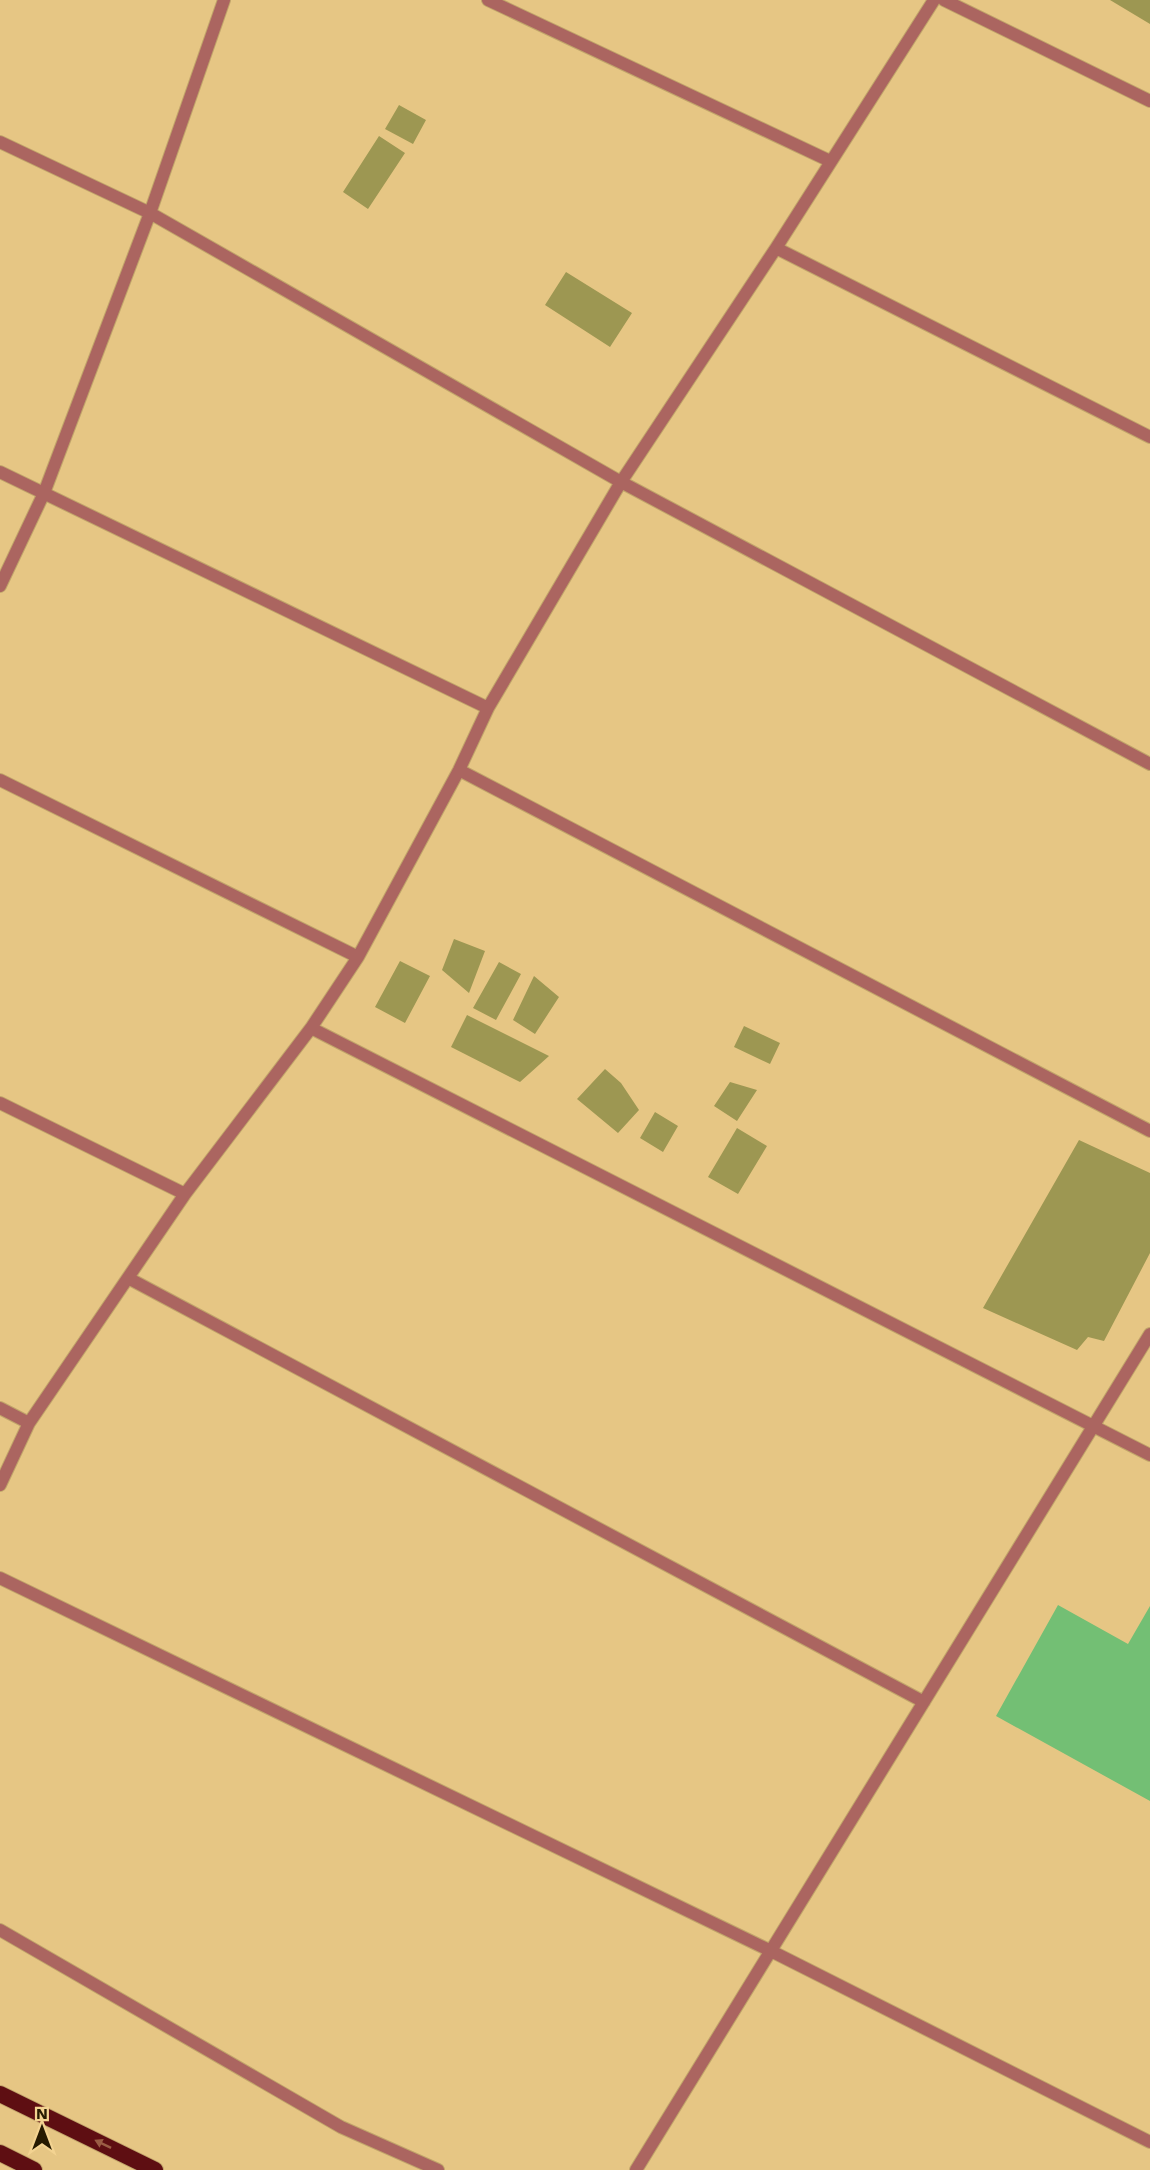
<svg xmlns="http://www.w3.org/2000/svg" width="1150" height="2170" viewBox="0 0 1150 2170" font-family="'Work Sans',sans-serif">
  <style>
    .green { fill: #73bf74 }
    .building { fill: #9d9752 }
    .lines { fill: none; stroke-linecap: round; stroke-linejoin: round }
    .minor-casing { stroke: #c0a46a; stroke-width: 14 }
    .trunk-casing { stroke: #c0a46a; stroke-width: 18 }
    .minor { stroke: #ab6560; stroke-width: 12 }
    .trunk { stroke: #5e0e12; stroke-width: 16 }
    .oneway { fill: #9a5d45 }
  </style>
  <rect width="100%" height="100%" fill="#e6c684"/>
  <path class="green" d="M 1058,1605 L 1128,1644 L 1150,1606 L 1150,1801 L 996,1716 Z"/>
  <path class="building" d="M 1110,0 L 1150,0 L 1150,24 Z
    M 399,105 L 426,120 L 413,144 L 385,129 Z
    M 379,136 L 405,153 L 368,209 L 343,192 Z
    M 566,272 L 632,313 L 610,347 L 545,305 Z
    M 454,939 L 485,951 L 469,993 L 442,970 Z
    M 400,961 L 430,976 L 405,1023 L 375,1007 Z
    M 499,962 L 521,974 L 496,1020 L 473,1008 Z
    M 534,976 L 559,997 L 535,1034 L 513,1020 Z
    M 467,1015 L 549,1056 L 520,1082 L 451,1047 Z
    M 744,1026 L 780,1043 L 770,1064 L 734,1047 Z
    M 605,1069 L 621,1083 L 639,1110 L 618,1133 L 577,1099 Z
    M 730,1082 L 757,1090 L 737,1121 L 714,1106 Z
    M 655,1112 L 678,1126 L 663,1152 L 640,1138 Z
    M 737,1128 L 767,1146 L 738,1194 L 708,1177 Z
    M 1079,1140 L 1150,1173 L 1150,1253 L 1104,1341 L 1088,1337 L 1077,1350 L 983,1308 Z"/>
  <g class="lines">
    <g class="minor-casing">
      <path id="minor" d="M 488,0 L 830,161
        M 944,0 L 1150,101
        M 0,142 L 150,213 L 621,482 L 1150,764
        M 776,248 L 1150,437
        M 0,472 L 488,708
        M 0,586 L 44,493 L 150,213 L 224,0
        M 459,770 L 1150,1131
        M 0,780 L 358,957
        M 311,1028 L 1150,1455
        M 0,1103 L 185,1194
        M 128,1278 L 924,1702
        M 0,1408 L 29,1423
        M 0,1485 L 29,1423 L 185,1194 L 311,1028 L 358,957 L 459,770 L 488,708 L 621,482 L 776,248 L 934,0
        M 0,1578 L 771,1951 L 1150,2142
        M 0,1930 L 341,2127 L 438,2170
        M 636,2170 L 1150,1334"/>
    </g>
    <g class="trunk-casing">
      <path id="trunk" d="M 0,2094 L 155,2170
        M 0,2153 L 34,2170"/>
    </g>
    <use href="#minor" class="minor"/>
    <use href="#trunk" class="trunk"/>
  </g>
  <defs><path id="oneway-solid" d="M-6-.8H1V-3.2L6.5 0L1 3.2V.8H-6Z" transform="scale(1.5)"/></defs>
  <use class="oneway" href="#oneway-solid" transform="translate(103 2144) rotate(-154)"/>
  <g transform="translate(42 2128)" stroke="#f3d391" stroke-width="4.5" paint-order="stroke">
  <path d="M0-4.5L10 22L0 15L-10 22Z" fill="#261a01"/>
  <text y="-9" font-size="16" font-weight="bold" text-anchor="middle" fill="#261a01">N</text>
  </g>
</svg>
